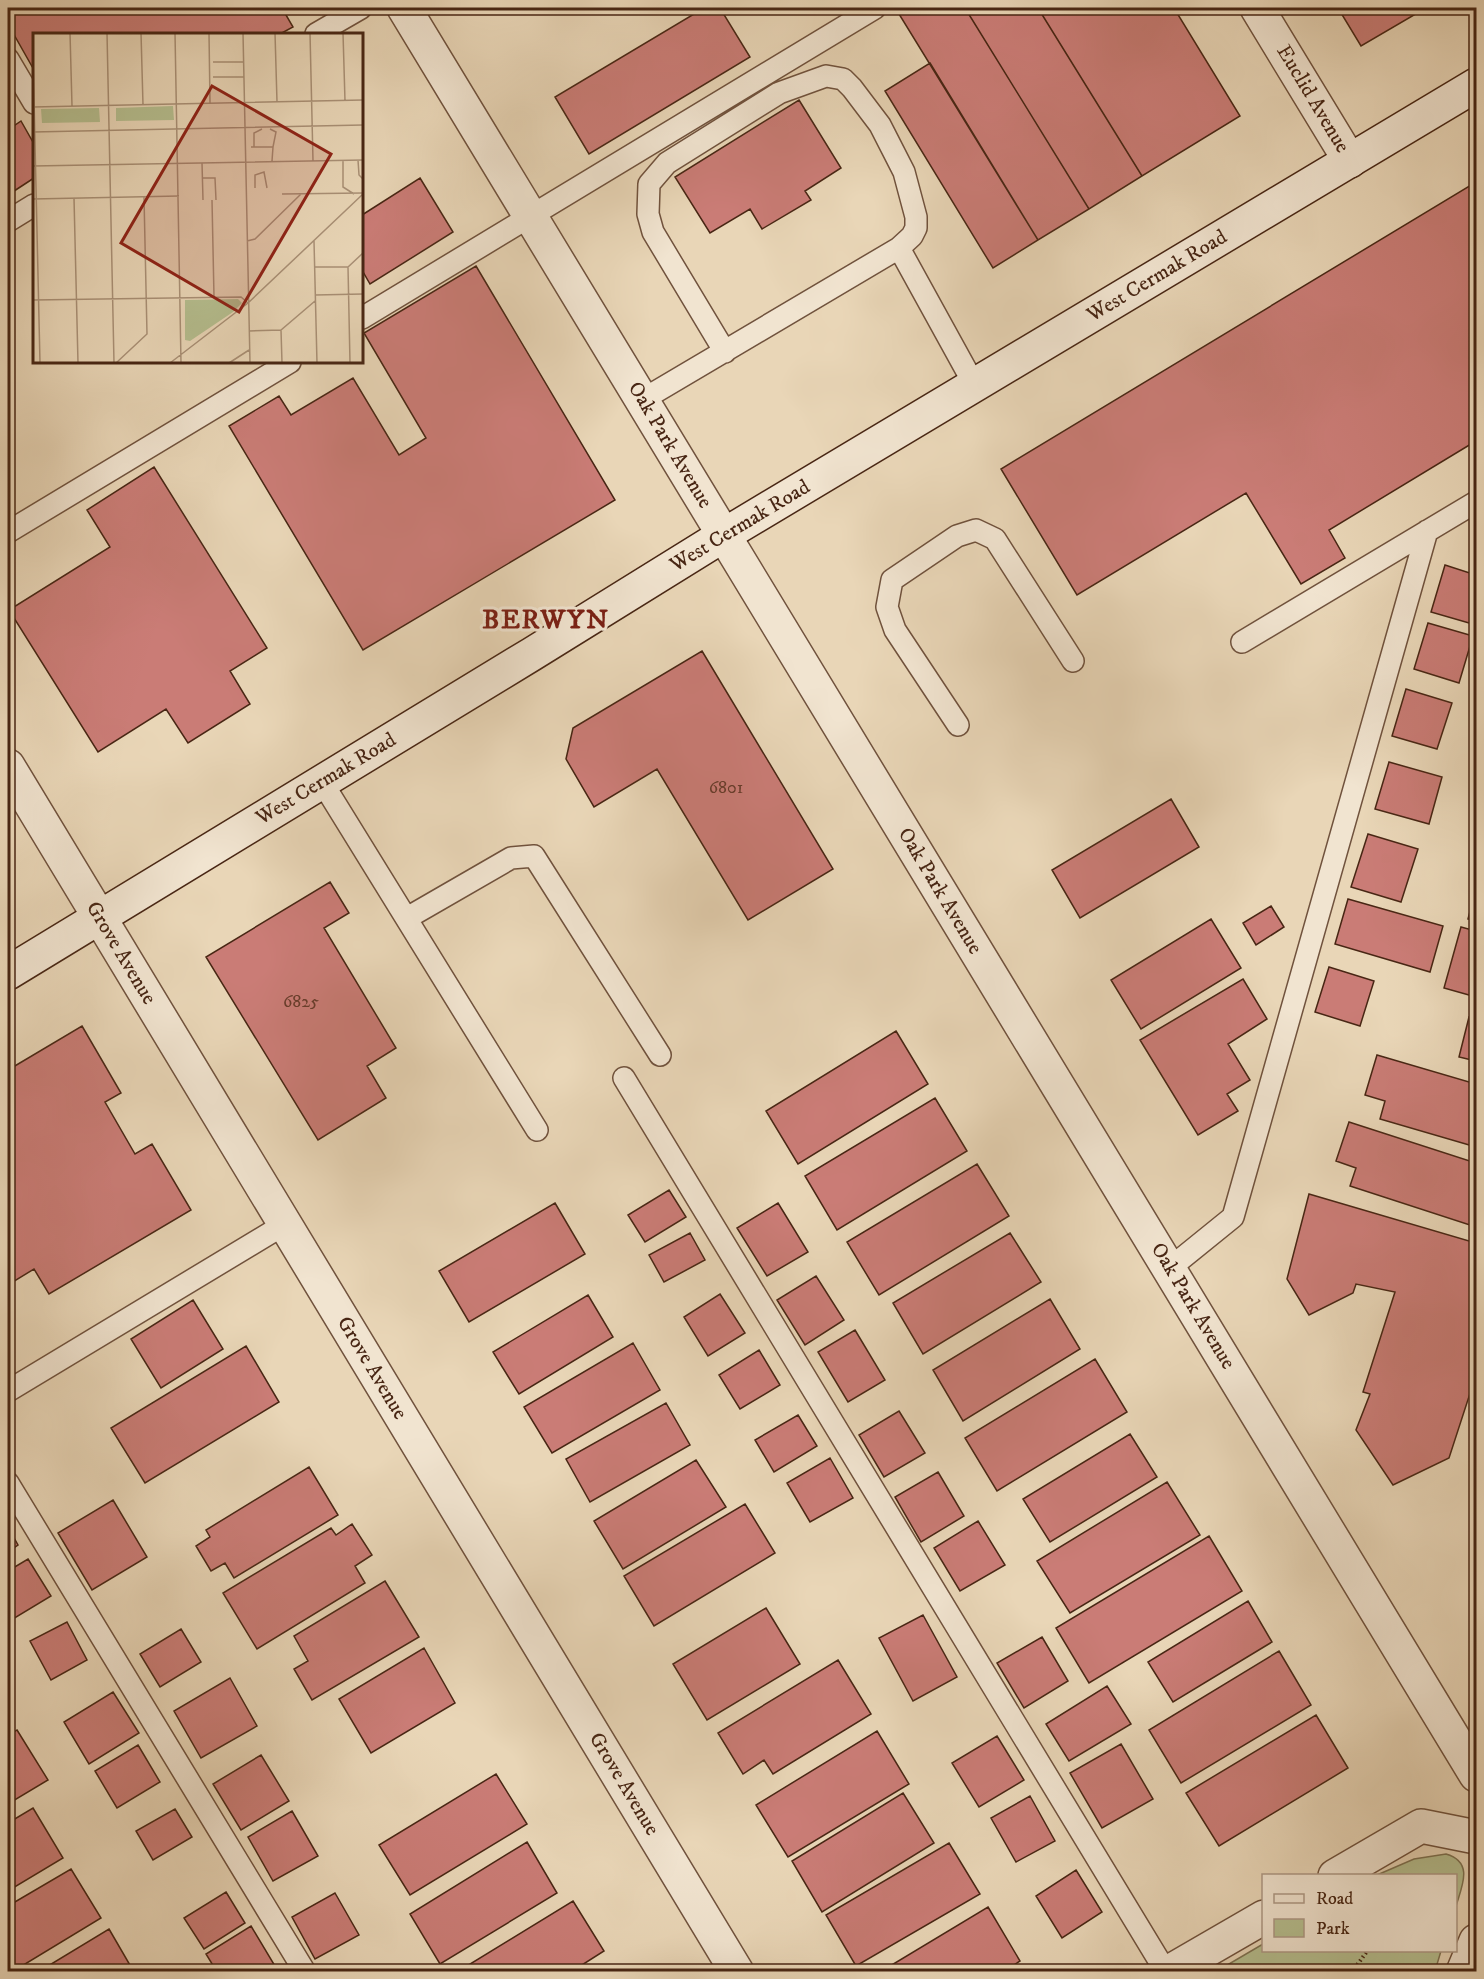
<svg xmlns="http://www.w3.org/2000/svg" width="1484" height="1979" viewBox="0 0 1484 1979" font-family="'IM FELL DW Pica',serif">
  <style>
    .green { fill: #b5be8f; stroke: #7e7252; stroke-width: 1.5 }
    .building { fill: #ca7c76; stroke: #482614; stroke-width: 1.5 }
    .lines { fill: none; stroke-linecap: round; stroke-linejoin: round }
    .service-casing { stroke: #70523d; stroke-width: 24 }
    .minor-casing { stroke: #70523d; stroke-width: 36 }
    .tertiary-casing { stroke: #70523d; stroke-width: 36 }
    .secondary-casing { stroke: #482614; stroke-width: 36 }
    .path { stroke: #482614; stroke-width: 4; stroke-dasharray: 1.5 3; stroke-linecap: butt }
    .service { stroke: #f1e4d0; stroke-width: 21 }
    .minor { stroke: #f1e4d0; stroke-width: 33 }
    .tertiary { stroke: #f1e4d0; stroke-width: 33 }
    .secondary { stroke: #f1e4d0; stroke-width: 33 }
    .labels { text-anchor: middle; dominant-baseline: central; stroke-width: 6; stroke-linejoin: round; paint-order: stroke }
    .number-label { font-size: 18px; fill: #683c2c }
    .street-label { font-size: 21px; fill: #482614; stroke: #f1e4d0 }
    .district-label { font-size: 27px; font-weight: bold; letter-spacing: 1.5px; fill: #7a1f14; stroke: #f1e4d0 }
    .inset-road { fill: none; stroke: #a99076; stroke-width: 1.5 }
    .view { fill: #8f2418; fill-opacity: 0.15; stroke: #8f2418; stroke-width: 3 }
    .inset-edge { fill: none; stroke: #482614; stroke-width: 3 }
  </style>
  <rect width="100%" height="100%" fill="#e9d6b7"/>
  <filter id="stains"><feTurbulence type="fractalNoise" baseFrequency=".00333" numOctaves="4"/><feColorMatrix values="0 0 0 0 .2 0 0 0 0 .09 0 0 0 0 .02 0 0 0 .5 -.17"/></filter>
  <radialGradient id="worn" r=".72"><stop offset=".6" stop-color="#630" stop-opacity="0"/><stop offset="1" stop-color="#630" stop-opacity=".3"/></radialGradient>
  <path class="green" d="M 1446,1854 C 1474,1862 1462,1886 1456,1906 L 1456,1876 L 1377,1875 L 1414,1859 Z
    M 1263,1944 L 1264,1950 L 1441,1951 L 1435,1971 L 1217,1971 Z"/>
  <path class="building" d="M 8,8 L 282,8 L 293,27 L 280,34 L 34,34 L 34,70 L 8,24 Z
    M 704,8 L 720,8 L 750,57 L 589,154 L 555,97 Z
    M 910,8 L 965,8 L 1089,209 L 1038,240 L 899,14 Z
    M 965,8 L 1038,8 L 1142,176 L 1089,209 Z
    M 1038,8 L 1174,8 L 1240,116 L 1142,176 Z
    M 1338,8 L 1426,8 L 1361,46 Z
    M 930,63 L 1038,240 L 993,268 L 885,91 Z
    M 799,100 L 841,168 L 805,191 L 811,200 L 762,229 L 750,209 L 710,233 L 675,177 Z
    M 21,121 L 34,144 L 34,178 L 8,195 L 8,130 Z
    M 420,178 L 453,232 L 370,284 L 362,270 L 362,215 Z
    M 1476,182 L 1476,441 L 1329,530 L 1345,558 L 1301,584 L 1246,493 L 1077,595 L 1001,469 Z
    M 476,266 L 615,500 L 363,650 L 229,426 L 279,396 L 291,415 L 353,378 L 399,455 L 426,438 L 364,333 Z
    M 154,467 L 267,648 L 230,671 L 250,704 L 188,743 L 166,709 L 98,752 L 9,610 L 110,547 L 87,510 Z
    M 1445,565 L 1476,575 L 1476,625 L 1431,612 Z
    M 1428,623 L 1473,636 L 1459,683 L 1414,669 Z
    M 702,651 L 833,869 L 748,920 L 657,769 L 594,807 L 566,759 L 573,728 Z
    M 1406,689 L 1452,703 L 1437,749 L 1392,736 Z
    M 1389,762 L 1442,777 L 1429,824 L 1375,809 Z
    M 1171,799 L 1199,847 L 1080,918 L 1052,870 Z
    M 1368,834 L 1418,849 L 1401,902 L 1351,887 Z
    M 330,882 L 349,913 L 324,928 L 396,1048 L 367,1066 L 386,1098 L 318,1140 L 206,957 Z
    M 1476,889 L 1476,921 L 1468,919 Z
    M 1348,899 L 1443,926 L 1430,972 L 1335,944 Z
    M 1271,906 L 1284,927 L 1256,945 L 1243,923 Z
    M 1211,919 L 1241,968 L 1141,1029 L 1111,980 Z
    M 1461,927 L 1476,931 L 1476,997 L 1444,988 Z
    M 1329,967 L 1374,981 L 1360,1026 L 1315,1012 Z
    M 1243,979 L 1267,1019 L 1228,1044 L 1250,1080 L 1227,1094 L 1238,1111 L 1198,1135 L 1140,1040 Z
    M 1469,1017 L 1476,1019 L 1476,1061 L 1459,1057 Z
    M 82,1026 L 121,1093 L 105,1102 L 135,1154 L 152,1144 L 191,1210 L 49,1294 L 34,1269 L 8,1285 L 8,1070 Z
    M 896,1031 L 928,1084 L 798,1164 L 766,1111 Z
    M 1377,1055 L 1476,1084 L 1476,1147 L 1380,1119 L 1385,1101 L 1365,1095 Z
    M 935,1098 L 967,1151 L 837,1230 L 805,1176 Z
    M 1349,1122 L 1476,1163 L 1476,1227 L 1350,1186 L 1356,1168 L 1336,1161 Z
    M 977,1164 L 1009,1216 L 879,1295 L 847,1242 Z
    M 669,1190 L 686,1217 L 645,1242 L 628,1215 Z
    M 1309,1194 L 1476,1243 L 1476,1375 L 1449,1458 L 1393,1485 L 1356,1430 L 1370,1394 L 1363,1392 L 1395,1292 L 1356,1284 L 1353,1293 L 1309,1315 L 1287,1279 Z
    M 555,1203 L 585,1254 L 469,1322 L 439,1271 Z
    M 778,1203 L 808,1252 L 767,1276 L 737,1228 Z
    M 690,1233 L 705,1260 L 664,1282 L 649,1255 Z
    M 1010,1233 L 1041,1282 L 923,1354 L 893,1303 Z
    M 816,1276 L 844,1320 L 805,1345 L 777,1300 Z
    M 720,1294 L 745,1333 L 708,1356 L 684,1317 Z
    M 588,1295 L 613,1337 L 519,1394 L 493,1352 Z
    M 1050,1299 L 1080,1349 L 963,1421 L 933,1370 Z
    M 193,1300 L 223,1349 L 161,1388 L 131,1339 Z
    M 855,1330 L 885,1380 L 848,1402 L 818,1352 Z
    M 633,1343 L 660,1390 L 552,1453 L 524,1407 Z
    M 246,1346 L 279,1402 L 145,1483 L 111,1428 Z
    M 759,1350 L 780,1385 L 740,1409 L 719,1375 Z
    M 1095,1359 L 1127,1412 L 997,1491 L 965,1438 Z
    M 666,1403 L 690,1445 L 590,1502 L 566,1459 Z
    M 899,1411 L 925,1453 L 884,1477 L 859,1435 Z
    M 798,1415 L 817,1446 L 774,1472 L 755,1440 Z
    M 1130,1434 L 1157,1477 L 1050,1542 L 1023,1499 Z
    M 830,1458 L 853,1498 L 810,1522 L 787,1483 Z
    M 696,1460 L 726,1507 L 623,1569 L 594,1521 Z
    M 309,1467 L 338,1515 L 234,1578 L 225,1563 L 211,1571 L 196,1546 L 210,1537 L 206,1530 Z
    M 938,1472 L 964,1516 L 921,1542 L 895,1497 Z
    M 1167,1482 L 1200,1535 L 1070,1613 L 1037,1561 Z
    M 113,1500 L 147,1557 L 92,1590 L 58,1533 Z
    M 745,1504 L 775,1553 L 654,1626 L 624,1576 Z
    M 978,1521 L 1005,1565 L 960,1591 L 934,1548 Z
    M 352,1524 L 372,1555 L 355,1566 L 365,1583 L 257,1649 L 223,1593 L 331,1528 L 336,1535 Z
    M 8,1527 L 18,1545 L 8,1552 Z
    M 1209,1536 L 1242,1591 L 1089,1683 L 1056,1628 Z
    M 28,1559 L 51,1596 L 8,1622 L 8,1571 Z
    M 385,1581 L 419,1637 L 312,1700 L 294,1669 L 308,1661 L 294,1636 Z
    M 1248,1601 L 1272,1642 L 1173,1702 L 1148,1662 Z
    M 766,1608 L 800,1664 L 707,1720 L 673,1664 Z
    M 923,1615 L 957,1677 L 913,1701 L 879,1638 Z
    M 67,1622 L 87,1660 L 51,1680 L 30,1641 Z
    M 181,1629 L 201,1662 L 160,1687 L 140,1654 Z
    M 1042,1637 L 1068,1681 L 1024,1708 L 997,1663 Z
    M 424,1648 L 455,1703 L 371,1753 L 339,1699 Z
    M 1279,1651 L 1311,1705 L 1181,1783 L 1149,1730 Z
    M 838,1660 L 871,1714 L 773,1774 L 764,1760 L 743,1774 L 718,1733 Z
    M 230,1678 L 257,1726 L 201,1758 L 174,1711 Z
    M 1107,1686 L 1131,1724 L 1069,1761 L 1046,1724 Z
    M 113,1692 L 139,1733 L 89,1764 L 64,1722 Z
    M 1316,1715 L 1348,1768 L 1219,1846 L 1186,1793 Z
    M 17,1730 L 48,1780 L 8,1804 L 8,1736 Z
    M 877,1731 L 909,1784 L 788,1857 L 756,1805 Z
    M 997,1736 L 1024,1780 L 979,1807 L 952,1763 Z
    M 1121,1744 L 1153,1799 L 1102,1828 L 1070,1773 Z
    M 138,1745 L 160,1782 L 117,1808 L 95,1771 Z
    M 261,1755 L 289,1801 L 241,1830 L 213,1784 Z
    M 496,1774 L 527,1824 L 410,1895 L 379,1845 Z
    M 903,1793 L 934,1843 L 822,1912 L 792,1861 Z
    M 1030,1796 L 1055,1841 L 1016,1862 L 991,1818 Z
    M 33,1808 L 63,1858 L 8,1891 L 8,1823 Z
    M 175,1809 L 192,1837 L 153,1860 L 136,1831 Z
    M 292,1811 L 318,1856 L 273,1881 L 248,1837 Z
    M 527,1842 L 557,1893 L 440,1964 L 410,1914 Z
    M 949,1843 L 980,1894 L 856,1966 L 826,1915 Z
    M 71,1869 L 101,1918 L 12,1972 L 8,1972 L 8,1906 Z
    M 1076,1870 L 1102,1912 L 1062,1938 L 1036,1896 Z
    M 226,1892 L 245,1923 L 204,1949 L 184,1918 Z
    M 335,1893 L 359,1935 L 315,1959 L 292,1917 Z
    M 573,1901 L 604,1951 L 571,1972 L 457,1972 Z
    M 988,1907 L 1020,1961 L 1003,1972 L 880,1972 Z
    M 251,1926 L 275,1966 L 267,1972 L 217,1972 L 206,1954 Z
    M 109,1929 L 134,1972 L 38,1972 Z"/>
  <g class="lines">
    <g class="service-casing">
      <path id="service" d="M 316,34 L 361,8
        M 8,59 L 34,103
        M 8,221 L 34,205
        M 362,318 L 875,8
        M 725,352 L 653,232 L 648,214 L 649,184 L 667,163 L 779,93 L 826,76 L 843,79 L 852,88 L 880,125 L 904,172 L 916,217 L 916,228 L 912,236 L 899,248
        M 642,400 L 899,248 L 975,386
        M 8,532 L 290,362
        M 1242,642 L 1476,502
        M 958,725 L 895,630 L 887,607 L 892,580 L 957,536 L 976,530 L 995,539 L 1073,661
        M 322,782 L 537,1130
        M 407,918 L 511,858 L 534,856 L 660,1055
        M 624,1078 L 1166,1972
        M 1170,1268 L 1233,1217 L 1427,531
        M 8,1391 L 285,1224
        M 8,1483 L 305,1972"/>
    </g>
    <g class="minor-casing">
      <path id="minor" d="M 1257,8 L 1350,161
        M 8,766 L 737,1972
        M 1335,1876 L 1421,1826 L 1476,1837
        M 1169,1972 L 1264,1917"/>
    </g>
    <g class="tertiary-casing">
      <path id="tertiary" d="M 404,8 L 1476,1775
        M 1463,1972 L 1476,1941"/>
    </g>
    <g class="secondary-casing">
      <path id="secondary" d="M 8,973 L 532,654 L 724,535 L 1476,85"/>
    </g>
    <path class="path" d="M 1352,1972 L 1368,1950"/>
    <use href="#service" class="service"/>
    <use href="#minor" class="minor"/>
    <use href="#tertiary" class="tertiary"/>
    <use href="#secondary" class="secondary"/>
  </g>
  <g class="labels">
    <g class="number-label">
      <text x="726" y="788">6801</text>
      <text x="301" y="1002">6825</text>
    </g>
    <g class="street-label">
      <text transform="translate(1313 99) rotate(59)">Euclid Avenue</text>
      <text transform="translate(1157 276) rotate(-31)">West Cermak Road</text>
      <text transform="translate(670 445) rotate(59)">Oak Park Avenue</text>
      <text transform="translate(740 526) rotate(-31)">West Cermak Road</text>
      <text transform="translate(326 779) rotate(-31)">West Cermak Road</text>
      <text transform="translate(940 891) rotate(59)">Oak Park Avenue</text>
      <text transform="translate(121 953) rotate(59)">Grove Avenue</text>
      <text transform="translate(1193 1306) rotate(59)">Oak Park Avenue</text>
      <text transform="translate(372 1368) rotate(59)">Grove Avenue</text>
      <text transform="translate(624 1784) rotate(59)">Grove Avenue</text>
    </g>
    <g class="district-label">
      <text x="546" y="620">BERWYN</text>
    </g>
  </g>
  <g transform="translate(33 33)">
    <rect width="330" height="330" fill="#e9d6b7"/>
    <path d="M 140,73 L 141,87 L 83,88 L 83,75 ZM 66,75 L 67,89 L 9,90 L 8,76 ZM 205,266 L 209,270 L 200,279 L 157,308 L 152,307 L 152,267 Z" fill="#b5be8f"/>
    <path class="inset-road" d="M 37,0 L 39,73M 74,0 L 81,330M 108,0 L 110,72M 142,0 L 148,330M 176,0 L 177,70M 210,0 L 217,330M 242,0 L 244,69M 277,0 L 280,128M 310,0 L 312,68M 0,22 L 7,330M 180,29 L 210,29M 180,44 L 211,44M 0,74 L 330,67M 237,96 L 243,99 L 240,114M 0,99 L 330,92M 218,114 L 240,114 L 239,128M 221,114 L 221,100 L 229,96M 310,127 L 310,154 L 321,161M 325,127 L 326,142 L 330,146M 169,130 L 170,167M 0,133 L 330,127M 169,145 L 182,145 L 183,167M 222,155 L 222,142 L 231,139 L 234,155M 249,161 L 330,160M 41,165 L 45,330M 0,166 L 146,163M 179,167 L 181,264M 214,208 L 222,206 L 268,161M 281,208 L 284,330M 282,234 L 315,234 L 330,220M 315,234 L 317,330M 282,262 L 330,261M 0,267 L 208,264 L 215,270M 248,297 L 249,330M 216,298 L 248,297 L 282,268M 83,330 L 114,301 L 111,164M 137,330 L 215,270 L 330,161M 196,330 L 216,317"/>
    <path class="view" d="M 179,53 L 298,121 L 206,279 L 88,210 Z"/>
    <rect width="330" height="330" class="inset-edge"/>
  </g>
  <rect width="1484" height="1979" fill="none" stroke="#e9d6b7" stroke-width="30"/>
  <rect x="9" y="9" width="1466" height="1961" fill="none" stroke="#482614" stroke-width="3"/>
  <rect x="15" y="15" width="1454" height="1949" fill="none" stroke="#482614" stroke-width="1.5"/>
  <rect x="1262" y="1874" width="195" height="78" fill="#f1e4d0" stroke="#ad9885" stroke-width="1.5"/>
  <rect x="1274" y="1894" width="30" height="9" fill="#f1e4d0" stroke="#ad9885" stroke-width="1.5"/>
  <text x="1316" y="1904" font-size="18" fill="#482614">Road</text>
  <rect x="1274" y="1919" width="30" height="18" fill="#b5be8f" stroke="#ad9885" stroke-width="1.5"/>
  <text x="1316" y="1934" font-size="18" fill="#482614">Park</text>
  <rect width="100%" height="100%" filter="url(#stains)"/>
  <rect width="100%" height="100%" fill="url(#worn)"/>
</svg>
